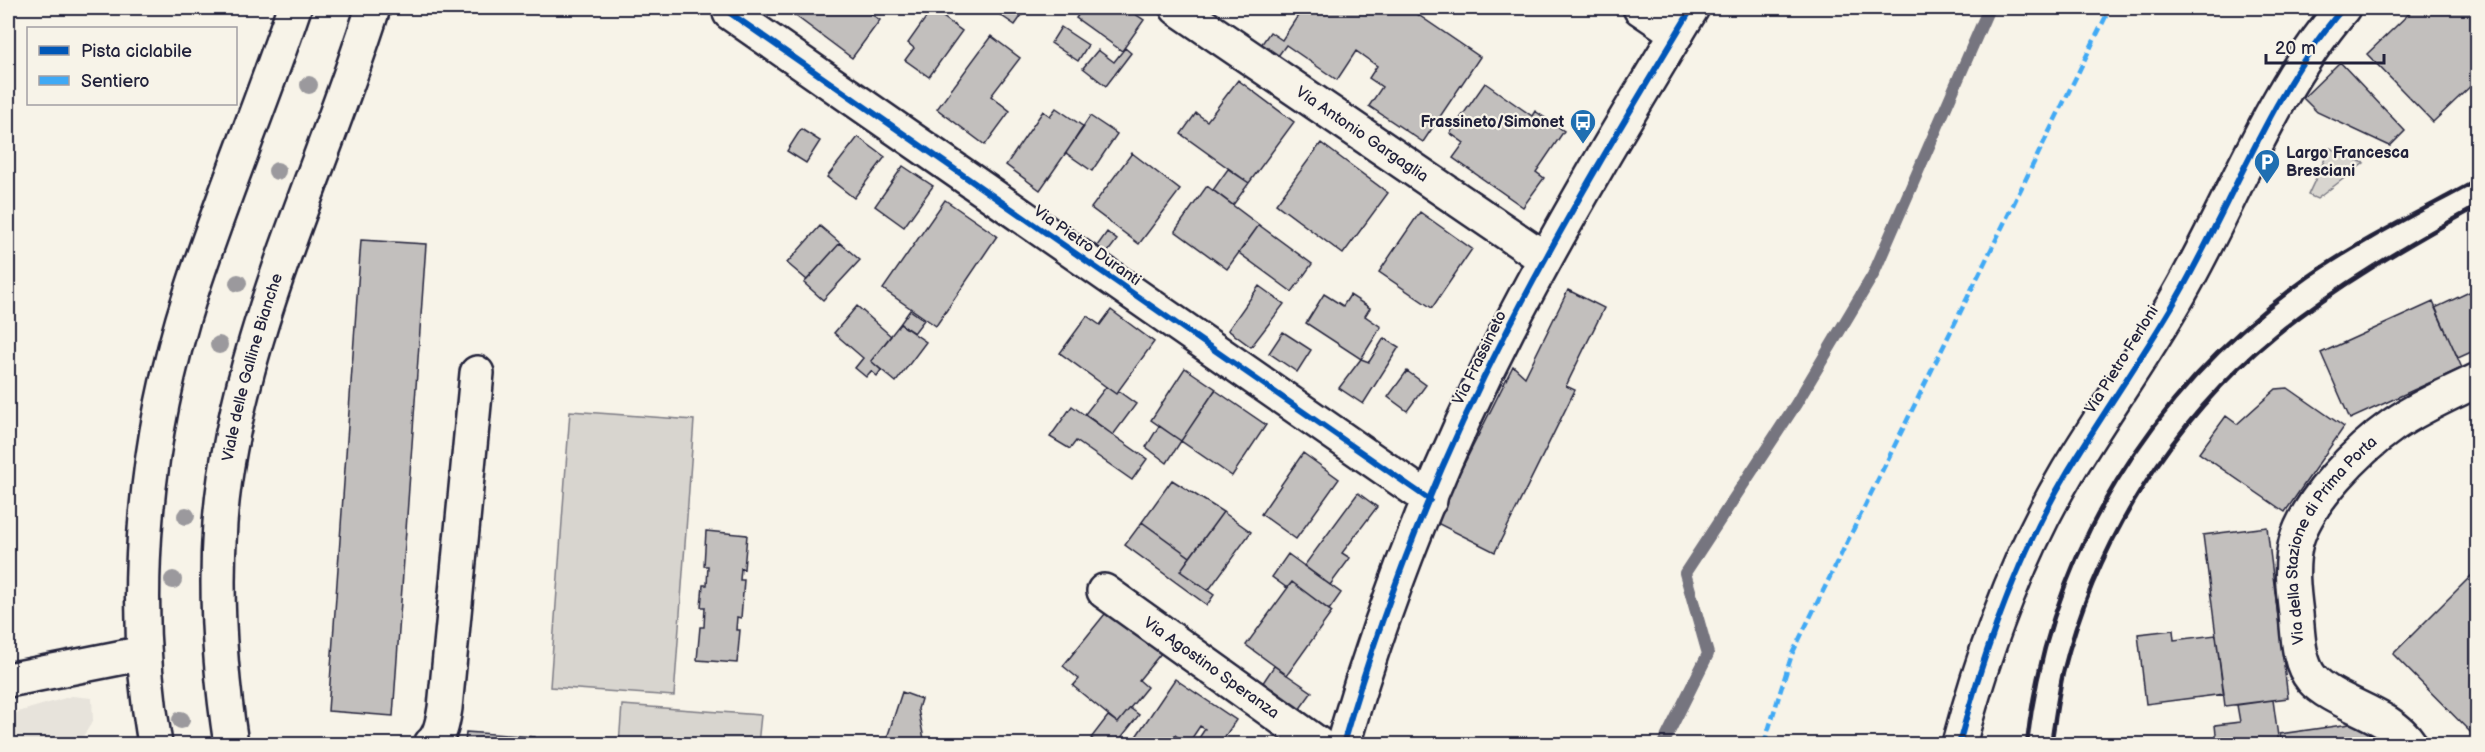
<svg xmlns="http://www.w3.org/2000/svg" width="2485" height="752" viewBox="0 0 2485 752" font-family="'Balsamiq Sans',sans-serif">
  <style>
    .built { fill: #e7e3db }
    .green { fill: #d8d5cf; stroke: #7d7c85; stroke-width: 1.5 }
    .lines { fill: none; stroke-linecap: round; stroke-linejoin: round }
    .stream { stroke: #76747f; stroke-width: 12 }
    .building { fill: #c2bfbd; stroke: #22223b; stroke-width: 1.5 }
    .minor-casing { stroke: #22223b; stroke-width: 38 }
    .minor { stroke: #f7f3e8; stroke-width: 33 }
    .rail { stroke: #22223b; stroke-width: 4.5 }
    .quiet { stroke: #3fa9f5; stroke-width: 4.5; stroke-dasharray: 9 4.5; stroke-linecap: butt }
    .cycleway-casing { stroke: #f7f3e8; stroke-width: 10 }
    .cycleway { stroke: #0057b8; stroke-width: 6 }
    .tree { fill: #9b999d }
    .labels { text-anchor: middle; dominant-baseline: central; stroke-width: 4.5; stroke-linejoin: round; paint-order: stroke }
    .poi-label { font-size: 16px; font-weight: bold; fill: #22223b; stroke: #f7f3e8; text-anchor: end }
    .street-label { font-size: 16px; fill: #22223b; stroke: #f7f3e8 }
  </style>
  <rect width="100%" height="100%" fill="#f7f3e8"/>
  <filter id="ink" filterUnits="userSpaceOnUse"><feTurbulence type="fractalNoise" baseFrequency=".0167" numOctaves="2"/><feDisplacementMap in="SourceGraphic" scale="12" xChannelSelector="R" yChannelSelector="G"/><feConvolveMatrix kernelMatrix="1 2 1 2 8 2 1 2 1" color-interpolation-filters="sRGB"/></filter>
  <g filter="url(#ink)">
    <path class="built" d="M 72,696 L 92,698 L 93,721 L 78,744 L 8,744 L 8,715 Z"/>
    <path class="green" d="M 2330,148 L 2364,163 L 2317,199 L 2308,195 Z
      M 570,411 L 694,420 L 674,696 L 550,687 Z
      M 622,705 L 761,715 L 758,744 L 619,744 Z"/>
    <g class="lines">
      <path class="stream" d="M 1663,744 L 1708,654 L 1685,573 L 1796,404 L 1873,275 L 1989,8"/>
    </g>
    <path class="building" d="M 785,8 L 876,8 L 871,14 L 880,20 L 852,58 Z
      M 990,8 L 1027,8 L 1015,25 Z
      M 1083,8 L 1126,8 L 1144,20 L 1122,51 L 1076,18 Z
      M 1303,8 L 1408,8 L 1480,57 L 1423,142 L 1369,106 L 1382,87 L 1369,78 L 1377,66 L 1356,51 L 1337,80 L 1286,45 L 1278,56 L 1261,45 L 1270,32 L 1282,40 Z
      M 2415,8 L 2478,8 L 2478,79 L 2433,122 L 2367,54 Z
      M 932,9 L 962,31 L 929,77 L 905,60 L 914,48 L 908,43 Z
      M 1061,27 L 1088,45 L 1078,61 L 1051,43 Z
      M 991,36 L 1020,58 L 991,96 L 1010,111 L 985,145 L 937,109 Z
      M 1125,48 L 1131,53 L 1106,86 L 1083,68 L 1098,50 L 1114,62 Z
      M 2340,62 L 2405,131 L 2390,146 L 2317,112 L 2303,98 Z
      M 1238,80 L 1294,122 L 1249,183 L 1181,134 L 1196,113 L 1207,121 Z
      M 1485,83 L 1532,116 L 1535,111 L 1564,131 L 1536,172 L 1544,178 L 1523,207 L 1453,158 L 1464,143 L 1450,133 Z
      M 1056,108 L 1084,127 L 1040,190 L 1006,165 L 1043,111 L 1050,116 Z
      M 1090,116 L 1117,134 L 1092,171 L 1066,153 Z
      M 801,129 L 820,141 L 806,163 L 787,151 Z
      M 858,137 L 885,157 L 854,198 L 827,177 Z
      M 1321,143 L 1388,193 L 1343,254 L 1276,204 Z
      M 1132,153 L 1180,190 L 1139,244 L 1091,208 Z
      M 903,166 L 933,186 L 904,227 L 875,206 Z
      M 1228,169 L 1249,183 L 1233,205 L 1213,190 Z
      M 1207,186 L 1259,225 L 1227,269 L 1175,231 Z
      M 945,200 L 997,236 L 936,326 L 883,289 Z
      M 1420,212 L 1472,249 L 1432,308 L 1379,272 Z
      M 1259,225 L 1312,264 L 1292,292 L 1239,253 Z
      M 820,226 L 840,243 L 807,280 L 787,263 Z
      M 1107,232 L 1117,240 L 1107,253 L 1097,246 Z
      M 361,240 L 426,244 L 393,716 L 328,711 Z
      M 840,243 L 860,260 L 823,300 L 804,283 Z
      M 1259,286 L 1284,304 L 1251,347 L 1228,330 Z
      M 2478,288 L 2478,349 L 2458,358 L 2435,308 Z
      M 1568,290 L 1604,308 L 1566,386 L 1575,390 L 1495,552 L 1435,522 L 1513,366 L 1525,377 Z
      M 1324,294 L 1343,306 L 1350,295 L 1370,308 L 1365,316 L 1381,327 L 1361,359 L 1306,323 Z
      M 2433,302 L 2462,368 L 2350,419 L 2321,353 Z
      M 857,306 L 891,336 L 871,361 L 881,370 L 877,376 L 871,371 L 866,377 L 855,368 L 863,358 L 834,333 Z
      M 910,310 L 924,320 L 914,333 L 900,324 Z
      M 1111,310 L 1154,342 L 1116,394 L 1060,353 L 1087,316 L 1100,325 Z
      M 900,324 L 926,342 L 896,382 L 871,361 Z
      M 1283,332 L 1311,350 L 1297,372 L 1269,353 Z
      M 1384,338 L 1399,347 L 1363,404 L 1339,388 L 1361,359 L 1369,362 Z
      M 1185,368 L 1216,389 L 1181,441 L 1151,420 Z
      M 1407,371 L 1426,385 L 1407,411 L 1388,397 Z
      M 1106,387 L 1116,394 L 1118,391 L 1136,404 L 1113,435 L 1085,414 Z
      M 2288,388 L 2344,427 L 2285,512 L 2199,453 L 2226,416 L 2237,424 L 2276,389 Z
      M 1215,390 L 1266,425 L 1232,476 L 1181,441 Z
      M 1072,406 L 1147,459 L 1132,480 L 1076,441 L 1070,449 L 1050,437 Z
      M 1159,426 L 1181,441 L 1167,463 L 1146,447 Z
      M 1303,453 L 1339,479 L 1296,539 L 1261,514 Z
      M 1172,480 L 1223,512 L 1190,557 L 1142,522 Z
      M 1358,493 L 1377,507 L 1342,553 L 1350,558 L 1330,585 L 1304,566 Z
      M 1223,512 L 1251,532 L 1208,591 L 1180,571 Z
      M 1142,522 L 1190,557 L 1180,571 L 1214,595 L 1207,605 L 1125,545 Z
      M 2267,527 L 2288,698 L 2225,706 L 2203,535 Z
      M 706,531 L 747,535 L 744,569 L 741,568 L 740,580 L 744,580 L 741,618 L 737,617 L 736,630 L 740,630 L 737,663 L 697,660 L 700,627 L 704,627 L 705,607 L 701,607 L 703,585 L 707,585 L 708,566 L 704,566 Z
      M 1288,554 L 1341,593 L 1329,610 L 1292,582 L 1287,588 L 1272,577 Z
      M 2478,569 L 2478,740 L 2393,654 Z
      M 1292,582 L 1332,612 L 1287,675 L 1246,645 Z
      M 1109,609 L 1162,652 L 1139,680 L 1147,687 L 1118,723 L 1073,686 L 1079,679 L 1063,666 Z
      M 2173,630 L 2174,640 L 2216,635 L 2224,694 L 2146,704 L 2138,634 Z
      M 1274,666 L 1312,692 L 1299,710 L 1262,684 Z
      M 1175,679 L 1236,720 L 1220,744 L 1195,744 L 1205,729 L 1200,726 L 1188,744 L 1175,735 L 1169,744 L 1138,744 L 1133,741 Z
      M 902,692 L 921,699 L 918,709 L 925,744 L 896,744 L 886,741 Z
      M 2273,700 L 2279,744 L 2217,744 L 2215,725 L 2240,722 L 2237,705 Z
      M 1130,708 L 1139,715 L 1116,744 L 1099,744 L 1091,738 L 1108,716 L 1118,723 Z
      M 2364,722 L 2397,744 L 2282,744 L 2280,734 Z
      M 466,732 L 535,737 L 535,744 L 465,744 Z"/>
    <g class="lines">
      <g class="minor-casing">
        <g id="minor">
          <path id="s1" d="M 1177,8 L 1545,259"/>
          <path d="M 1640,8 L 1677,33"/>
          <path d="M 730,13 L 1430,500"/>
          <path id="s2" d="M 1104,591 L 1318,744"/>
          <path d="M 8,680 L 144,653"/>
          <path d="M 155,744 C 129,596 145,436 191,293 C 222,197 262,103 294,8"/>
          <path id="s3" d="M 231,744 C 220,672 215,596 220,523 C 234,344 320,177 373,8"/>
          <path d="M 431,744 C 441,736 443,720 445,708 L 477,373"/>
          <path d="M 1343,744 C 1384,602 1439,463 1507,331 C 1564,220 1628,114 1692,8"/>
          <path d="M 1959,744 C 1984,650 2018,555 2068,471 C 2103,413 2143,357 2177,298 C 2233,201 2270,93 2343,8"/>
          <path id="s4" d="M 2410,744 C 2390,713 2334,704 2312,679 C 2298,663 2298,634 2296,614 C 2293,590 2290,566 2296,542 C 2307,501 2359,449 2393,425 C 2419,407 2449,394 2478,380"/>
        </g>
      </g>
      <use href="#minor" class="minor"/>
      <path class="rail" d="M 2027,744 C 2048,553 2152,388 2308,277 C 2361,240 2421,211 2478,180
        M 2051,744 C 2055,721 2058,696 2063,673 C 2095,544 2172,420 2275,336 C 2337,285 2408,245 2478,206"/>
      <path class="quiet" d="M 1764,744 L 1792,654 L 2110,8"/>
      <g class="cycleway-casing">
        <path id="cycleway" d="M 730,13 L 1430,500
          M 1343,744 C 1384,602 1439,463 1507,331 C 1564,220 1628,114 1692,8
          M 1959,744 C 1984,650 2018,555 2068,471 C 2103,413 2143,357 2177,298 C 2233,201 2270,93 2343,8"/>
      </g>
      <use href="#cycleway" class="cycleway"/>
    </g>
    <g class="tree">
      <circle cx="309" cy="85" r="9"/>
      <circle cx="277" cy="171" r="9"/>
      <circle cx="238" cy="283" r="9"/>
      <circle cx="219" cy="345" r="9"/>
      <circle cx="186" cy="516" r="9"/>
      <circle cx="173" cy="580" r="9"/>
      <circle cx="181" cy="720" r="9"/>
    </g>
  </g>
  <defs>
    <g id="bus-pin" transform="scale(1.35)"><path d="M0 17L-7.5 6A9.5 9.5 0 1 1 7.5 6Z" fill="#1f6fb2" stroke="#f7f3e8"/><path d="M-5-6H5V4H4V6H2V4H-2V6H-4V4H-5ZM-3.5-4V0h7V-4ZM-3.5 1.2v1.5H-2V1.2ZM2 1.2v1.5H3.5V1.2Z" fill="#fff"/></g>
    <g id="parking-pin" transform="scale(1.35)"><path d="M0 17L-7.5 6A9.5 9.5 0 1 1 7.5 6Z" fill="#1f6fb2" stroke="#f7f3e8"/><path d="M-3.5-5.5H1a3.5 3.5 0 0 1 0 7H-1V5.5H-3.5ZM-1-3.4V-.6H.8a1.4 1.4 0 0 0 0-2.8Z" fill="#fff"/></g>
  </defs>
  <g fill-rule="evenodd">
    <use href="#bus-pin" x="1583" y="122"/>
    <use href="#parking-pin" x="2267" y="162"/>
  </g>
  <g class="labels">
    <g class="poi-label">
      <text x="1564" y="122">Frassineto/Simonet</text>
      <text x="2286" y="153" text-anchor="start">Largo Francesca<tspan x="2286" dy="18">Bresciani</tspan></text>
    </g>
    <g class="street-label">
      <text stroke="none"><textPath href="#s1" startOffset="224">Via Antonio Gargaglia</textPath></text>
      <text transform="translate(1087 246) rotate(35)">Via Pietro Duranti</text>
      <text transform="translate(1480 358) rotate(-64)">Via Frassineto</text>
      <text transform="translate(2122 360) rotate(-58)">Via Pietro Ferloni</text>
      <text stroke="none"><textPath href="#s3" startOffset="381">Viale delle Galline Bianche</textPath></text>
      <text stroke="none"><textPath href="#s4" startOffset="273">Via della Stazione di Prima Porta</textPath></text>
      <text stroke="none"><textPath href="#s2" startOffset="132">Via Agostino Speranza</textPath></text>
    </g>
  </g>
  <rect width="2485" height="752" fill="none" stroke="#f7f3e8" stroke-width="30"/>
  <rect x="15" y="15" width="2455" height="722" fill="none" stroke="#22223b" stroke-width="2" filter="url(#ink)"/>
  <rect x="27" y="27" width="210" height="78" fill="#f7f3e8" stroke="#a29fa3" stroke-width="1.5"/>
  <rect x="39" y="46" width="30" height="9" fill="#0057b8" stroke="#a29fa3" stroke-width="1.5"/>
  <text x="81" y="57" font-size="18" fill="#22223b">Pista ciclabile</text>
  <rect x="39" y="76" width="30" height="9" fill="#3fa9f5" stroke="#a29fa3" stroke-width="1.5"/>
  <text x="81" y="87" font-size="18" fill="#22223b">Sentiero</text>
  <path d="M2266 54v9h118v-9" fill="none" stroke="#22223b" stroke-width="3"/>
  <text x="2275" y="54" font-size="18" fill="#22223b" stroke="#f7f3e8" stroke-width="4.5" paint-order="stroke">20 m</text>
</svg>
